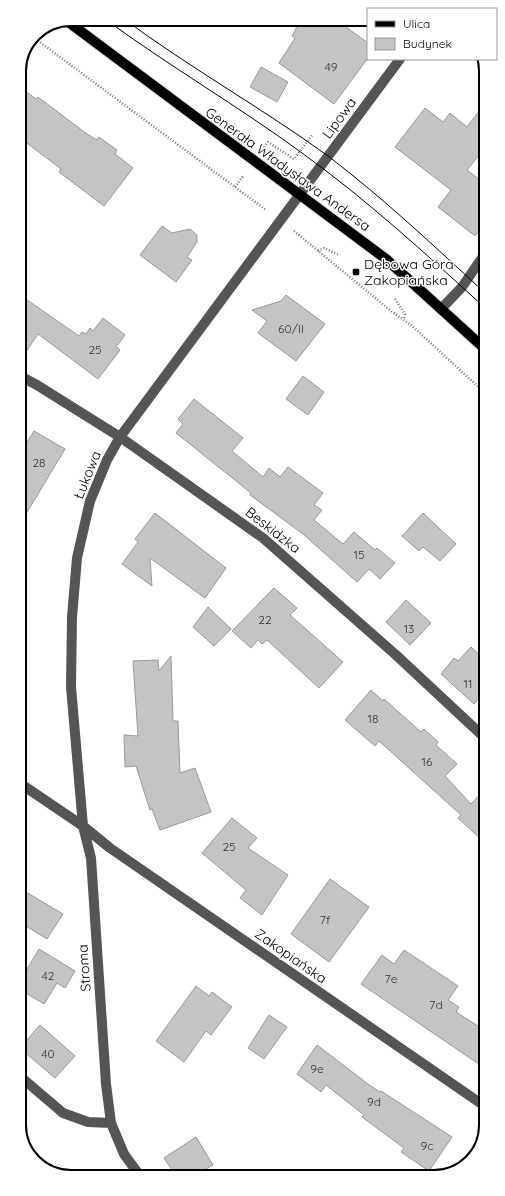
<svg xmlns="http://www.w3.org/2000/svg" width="505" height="1196" viewBox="0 0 505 1196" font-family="Quicksand,sans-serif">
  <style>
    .building { fill: #c4c4c4; stroke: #999 }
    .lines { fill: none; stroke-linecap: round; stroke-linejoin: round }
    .major-casing { stroke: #dbdbdb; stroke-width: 12 }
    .path { stroke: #777; stroke-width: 2.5; stroke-dasharray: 1 2; stroke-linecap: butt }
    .minor { stroke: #555; stroke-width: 10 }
    .major { stroke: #000; stroke-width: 10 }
    .tram { stroke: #000; stroke-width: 1 }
    .poi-dot { fill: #000; stroke: #fff; stroke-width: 1.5 }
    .labels { text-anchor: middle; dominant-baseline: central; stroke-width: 3; stroke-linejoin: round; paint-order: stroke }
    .number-label { font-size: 12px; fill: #313131 }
    .street-label { font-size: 14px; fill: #000; stroke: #fff }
    .poi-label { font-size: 14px; fill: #000; stroke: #fff; text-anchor: start }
    .rim { fill: none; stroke: #000; stroke-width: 2 }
  </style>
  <rect width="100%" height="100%" fill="#fff"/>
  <path class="building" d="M 301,19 L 335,19 L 368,43 L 368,58 L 334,104 L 279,63 L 295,38 L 292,36 Z
    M 261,67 L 288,82 L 277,102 L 250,87 Z
    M 19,86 L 36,99 L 38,97 L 87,134 L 97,140 L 99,137 L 117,150 L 115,154 L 133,168 L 104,206 L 59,172 L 61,169 L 19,137 Z
    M 483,106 L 484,149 L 467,170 L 484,183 L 484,225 L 475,236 L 438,207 L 451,190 L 395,147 L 425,108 L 443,122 L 450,113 L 467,127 Z
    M 162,226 L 172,233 L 190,229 L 197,235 L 197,242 L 187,257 L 192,260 L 176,282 L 140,255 Z
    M 20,295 L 79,336 L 82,332 L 86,334 L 90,328 L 93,331 L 103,318 L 125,335 L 116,347 L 120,350 L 98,379 L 38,334 L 20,361 Z
    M 286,295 L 325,324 L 296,361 L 258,333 L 267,321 L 252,310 L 281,301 Z
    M 303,376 L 324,392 L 308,415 L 286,399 Z
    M 194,399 L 243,438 L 232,451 L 263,477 L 269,468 L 280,477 L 288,467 L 323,493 L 314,505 L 322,510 L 314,520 L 343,544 L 354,532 L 375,550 L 377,548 L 395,563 L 380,579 L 369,569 L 357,582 L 303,534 L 250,495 L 251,493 L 176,433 L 183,424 L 178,419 Z
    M 34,431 L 65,449 L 20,524 L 20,454 Z
    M 155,513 L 226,568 L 205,598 L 150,558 L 152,586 L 122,564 L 138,542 L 135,539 Z
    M 423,513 L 456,544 L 440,561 L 423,547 L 419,551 L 402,536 Z
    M 274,588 L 297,608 L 290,615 L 343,662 L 319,688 L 267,640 L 262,644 L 258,640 L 251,648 L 232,631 Z
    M 406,600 L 431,623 L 410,645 L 386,622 Z
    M 208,607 L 231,629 L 214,646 L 193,627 Z
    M 471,647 L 485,660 L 485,691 L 474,704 L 441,674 L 454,658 L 458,661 Z
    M 171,656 L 173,721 L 178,721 L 180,773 L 195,768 L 211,812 L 160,830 L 152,809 L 150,810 L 136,766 L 125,767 L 124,735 L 138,736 L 133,661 L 158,660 L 159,671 Z
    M 371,690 L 383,701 L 384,699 L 421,732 L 424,729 L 438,742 L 436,745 L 457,764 L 445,776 L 471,804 L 485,789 L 485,843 L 458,818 L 461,815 L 379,741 L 375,746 L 345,720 Z
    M 232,818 L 257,838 L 248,848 L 288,875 L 262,915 L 240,898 L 246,890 L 202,853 Z
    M 330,879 L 369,907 L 329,962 L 291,934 Z
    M 21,889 L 63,914 L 47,939 L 21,923 Z
    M 39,949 L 75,971 L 65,988 L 57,983 L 44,1004 L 21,990 L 21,979 Z
    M 404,950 L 458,986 L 448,1000 L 459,1007 L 456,1012 L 486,1031 L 486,1069 L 361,984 L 382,955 L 394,964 Z
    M 196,986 L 209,996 L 212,992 L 232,1007 L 211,1035 L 206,1031 L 184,1062 L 156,1041 Z
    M 269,1015 L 287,1027 L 264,1059 L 248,1048 Z
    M 40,1025 L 75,1056 L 55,1078 L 21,1049 L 21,1047 Z
    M 317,1045 L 368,1084 L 380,1092 L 381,1091 L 452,1137 L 429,1171 L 401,1152 L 404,1148 L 362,1117 L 364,1115 L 326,1085 L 321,1092 L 297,1074 Z
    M 196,1137 L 213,1165 L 194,1176 L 176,1176 L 164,1158 Z"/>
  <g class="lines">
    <g class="major-casing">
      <path id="major" d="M 67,21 L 386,259 L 484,348"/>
    </g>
    <path class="path" d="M 33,37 L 266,210
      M 264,147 L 268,142 L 294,159 L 313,134
      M 235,187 L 244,175
      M 294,231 L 391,311 L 411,325 L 484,392
      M 318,251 L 324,248 L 339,255
      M 395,299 L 405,314 L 404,319"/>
    <path class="minor" d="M 400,59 L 120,437 L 107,460 L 90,501 L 77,558 L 72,617 L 71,687 L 83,826 L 110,848 L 486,1107
      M 441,309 L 462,287 L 484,255
      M 20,376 L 37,385 L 120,437 L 263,538 L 396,655 L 485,738
      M 21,784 L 83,826 L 91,858 L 106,1084 L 111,1123 L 124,1154 L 140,1176
      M 22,1078 L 63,1113 L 88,1122 L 111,1123"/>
    <use href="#major" class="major"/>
    <path class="tram" d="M 105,19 C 169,66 238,106 302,153 C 367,200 425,253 484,307
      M 124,19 C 190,68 262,108 328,156 C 383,198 433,245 484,292"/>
  </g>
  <rect class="poi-dot" x="352" y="268" width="8" height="8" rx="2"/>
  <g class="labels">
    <g class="number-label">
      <text x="331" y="66">49</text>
      <text x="291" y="328">60/II</text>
      <text x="95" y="349">25</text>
      <text x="39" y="462">28</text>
      <text x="359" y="554">15</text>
      <text x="265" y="619">22</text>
      <text x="409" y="628">13</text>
      <text x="468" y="683">11</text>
      <text x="373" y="718">18</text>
      <text x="427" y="761">16</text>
      <text x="229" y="846">25</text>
      <text x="325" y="919">7f</text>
      <text x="48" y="975">42</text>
      <text x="391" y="978">7e</text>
      <text x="436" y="1004">7d</text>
      <text x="48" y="1053">40</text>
      <text x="317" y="1068">9e</text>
      <text x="374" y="1101">9d</text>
      <text x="427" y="1145">9c</text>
    </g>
    <g class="street-label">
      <text transform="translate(339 118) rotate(-54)">Lipowa</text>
      <text transform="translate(288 169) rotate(36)">Generała Władysława Andersa</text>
      <text transform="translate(87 475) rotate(-68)">Łukowa</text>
      <text transform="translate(273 530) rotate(38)">Beskidzka</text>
      <text transform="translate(291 956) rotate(35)">Zakopiańska</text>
      <text transform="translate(84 968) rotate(-94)">Stroma</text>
    </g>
    <g class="poi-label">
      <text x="364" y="264">Dębowa Góra<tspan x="364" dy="16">Zakopiańska</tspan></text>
    </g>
  </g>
  <path d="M0 0H505V1196H0ZM71 26H434A45 45 0 0 1 479 71V1125A45 45 0 0 1 434 1170H71A45 45 0 0 1 26 1125V71A45 45 0 0 1 71 26Z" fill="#fff" fill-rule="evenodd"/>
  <path class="rim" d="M71 26H434A45 45 0 0 1 479 71V1125A45 45 0 0 1 434 1170H71A45 45 0 0 1 26 1125V71A45 45 0 0 1 71 26Z"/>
  <rect x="367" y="8" width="130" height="52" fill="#ffffff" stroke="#999999"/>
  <rect x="375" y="21" width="20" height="6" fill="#000000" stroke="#999999"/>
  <text x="403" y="28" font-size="12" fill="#000000">Ulica</text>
  <rect x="375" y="38" width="20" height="12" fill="#c4c4c4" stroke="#999999"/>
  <text x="403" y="48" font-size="12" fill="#000000">Budynek</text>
</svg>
